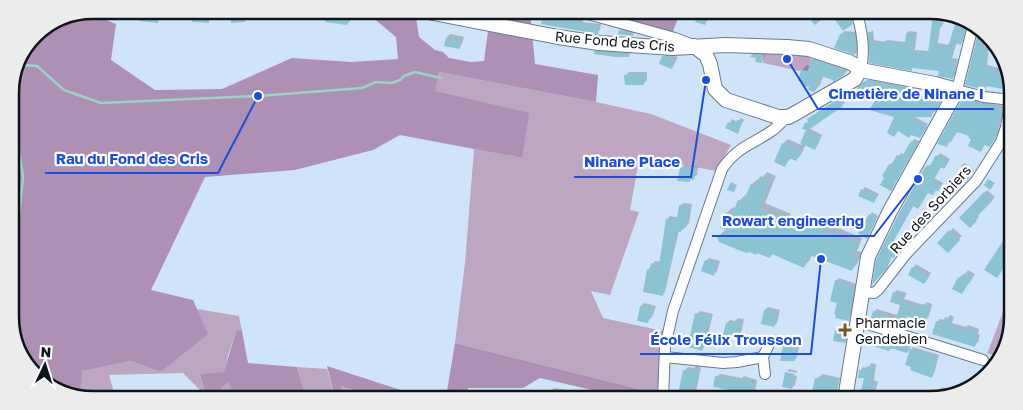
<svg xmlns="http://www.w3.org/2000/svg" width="1023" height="410" viewBox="0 0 1023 410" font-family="'Golos Text',sans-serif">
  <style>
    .green { fill: #bca6c1 }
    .forest { fill: #ad90b4; fill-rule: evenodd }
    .shadow { fill: #0003 }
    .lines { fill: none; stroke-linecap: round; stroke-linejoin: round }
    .stream { stroke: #9ad4c9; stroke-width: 2.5 }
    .building { fill: #8bc3d2 }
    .street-casing { stroke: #687a8d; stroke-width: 12 }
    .secondary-casing { stroke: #687a8d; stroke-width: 16 }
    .street { stroke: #fff; stroke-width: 10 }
    .secondary { stroke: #fff; stroke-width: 14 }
    .poi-dot { fill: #725729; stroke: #fff; stroke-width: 2 }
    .labels { text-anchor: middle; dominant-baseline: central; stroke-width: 4.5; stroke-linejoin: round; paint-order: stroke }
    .street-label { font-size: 14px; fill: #0d141b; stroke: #fff }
    .poi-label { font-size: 14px; fill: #0d141b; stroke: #fff; text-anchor: start }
    .rim { fill: none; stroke: #0d141b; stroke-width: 2.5 }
    .leader { fill: none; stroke: #1d4ed8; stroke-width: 2 }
    .callout-dot { fill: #1d4ed8; stroke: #fff; stroke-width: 2 }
    .callout-label { font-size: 15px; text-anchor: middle; font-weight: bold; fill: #1d4ed8; stroke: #fff; stroke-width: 4.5; stroke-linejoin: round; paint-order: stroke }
  </style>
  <rect width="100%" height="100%" fill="#d0e4f9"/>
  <path class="green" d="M 765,50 L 812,55 L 808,71 L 801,70 L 800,71 L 763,63 Z
    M 439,72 L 596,102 L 651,114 L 731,145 L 716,171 L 673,163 L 639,160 L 630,210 L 639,212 L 610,295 L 591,291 L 603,318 L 663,331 L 659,394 L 455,343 L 465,263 L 474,149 L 522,158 L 434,91 Z
    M 1009,296 L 1008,344 L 1000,355 L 987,354 Z
    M 197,309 L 239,316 L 242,331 L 236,331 L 228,355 L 225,373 L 200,374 L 206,396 L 183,373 L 109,375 L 115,396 L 80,396 L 81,371 L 131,361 L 161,372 L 207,334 Z
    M 297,367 L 327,369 L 335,397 L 306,397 Z
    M 228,381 L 234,396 L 224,396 L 221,388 Z
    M 341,386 L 378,397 L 343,397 Z"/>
  <path class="forest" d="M 371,11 L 530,12 L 535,64 L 598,75 L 596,102 L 439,72 L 435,91 L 529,113 L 522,158 L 400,135 L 373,150 L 295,170 L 205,177 L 151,290 L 193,300 L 208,334 L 161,372 L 131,361 L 82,371 L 80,396 L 66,395 L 30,371 L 12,333 L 10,88 L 38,31 L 87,12 L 116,24 L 111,60 L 155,90 L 222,89 L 292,58 L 351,62 L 398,59 L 396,37 L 372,17 ZM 416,17 L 488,31 L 484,61 L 471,62 L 449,58 L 443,52 L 435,50 L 419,37 Z
    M 603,13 L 680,13 L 672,34 Z
    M 236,331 L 242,331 L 248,363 L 297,367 L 306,397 L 234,396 L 228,382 L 221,388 L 224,396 L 206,396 L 200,374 L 224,372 Z
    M 455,343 L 659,394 L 658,398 L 627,398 L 540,378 L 523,388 L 468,388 L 466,397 L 446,397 Z
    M 327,366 L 422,397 L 378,397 L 341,386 L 343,397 L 335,397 Z"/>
  <path class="shadow" d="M 103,10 L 101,12 L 92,11 L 93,10 Z
    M 142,10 L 161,12 L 160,19 L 157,22 Z
    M 193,11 L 211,11 L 211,18 L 208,21 L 193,21 Z
    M 232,11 L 247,11 L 248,18 L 245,21 L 233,22 Z
    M 329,11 L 351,13 L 350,21 L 347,24 L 327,13 Z
    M 546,12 L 567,19 L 570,14 L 577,16 L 577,19 L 583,20 L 583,22 L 601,24 L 600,30 L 597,32 L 542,23 Z
    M 701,13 L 712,13 L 705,24 Z
    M 810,14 L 826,14 L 815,24 L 808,16 Z
    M 833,14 L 853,14 L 855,20 L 843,29 Z
    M 935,14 L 944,16 L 943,25 L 940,27 L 938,43 L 950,45 L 956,24 L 958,22 L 967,25 L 963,41 L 961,44 L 957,42 L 952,58 L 958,59 L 955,75 L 952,77 L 941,70 L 913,67 L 911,69 L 870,62 L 869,33 L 872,31 L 873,30 L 874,40 L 885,42 L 887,40 L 906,42 L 907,33 L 909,31 L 917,32 L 915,50 L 930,51 Z
    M 623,27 L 635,32 L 632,35 L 620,30 Z
    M 844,31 L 857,32 L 858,51 L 855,54 L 836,47 L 841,35 Z
    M 450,34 L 464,37 L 462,44 L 459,47 L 447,37 Z
    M 981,35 L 986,36 L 984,46 L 989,47 L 987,65 L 999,68 L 1004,65 L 1012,82 L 1012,89 L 988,85 L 985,89 L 967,84 L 979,37 Z
    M 597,50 L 631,52 L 628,56 L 595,52 Z
    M 755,52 L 766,52 L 764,59 L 761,62 L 758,57 L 752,55 Z
    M 667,54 L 678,57 L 672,68 L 663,57 Z
    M 818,54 L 850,68 L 844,74 L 823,76 L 820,85 L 815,90 L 810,86 L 802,70 L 807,65 L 811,66 L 812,60 Z
    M 629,72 L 647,72 L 647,80 L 644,83 L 626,75 Z
    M 873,78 L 920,87 L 922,99 L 943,98 L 931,116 L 913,116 L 928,124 L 920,137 L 896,117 L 885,88 L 859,88 L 867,80 Z
    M 966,96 L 992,104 L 1005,106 L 997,135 L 992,142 L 985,144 L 981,151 L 971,136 L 958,131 L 946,146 L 939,143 Z
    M 841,97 L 845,103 L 842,105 L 809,128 L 822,135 L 817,146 L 815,149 L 806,144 L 801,155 L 796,160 L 791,158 L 785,165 L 783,144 L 788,139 L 801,145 L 808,130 L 815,120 L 811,117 Z
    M 741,118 L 744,120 L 737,132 L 727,128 L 732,119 L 737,122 Z
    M 914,139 L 919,141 L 891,189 L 890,165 L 901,153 L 904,155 Z
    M 940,153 L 950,159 L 944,167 L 942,166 L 934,178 L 943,183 L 940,188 L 928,192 L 918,208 L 914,205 L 894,240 L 902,245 L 896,254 L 893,257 L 891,257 L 890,262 L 874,281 L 926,167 L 928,165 L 931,166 Z
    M 965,163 L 974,170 L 967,179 L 962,165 Z
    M 684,165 L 698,167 L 697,175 L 689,181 L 681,168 Z
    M 767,172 L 776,176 L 765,203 L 791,214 L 788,219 L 806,225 L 813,219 L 824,222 L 862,238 L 857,251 L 862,252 L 857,264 L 851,270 L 812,255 L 809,261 L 804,266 L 773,253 L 770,256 L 718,237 L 724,231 L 729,229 L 727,213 L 733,207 L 736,209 L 739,201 L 745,195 L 747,196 L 752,184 L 758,179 L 760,180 Z
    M 865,187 L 879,194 L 874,202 L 862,190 Z
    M 987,190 L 995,197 L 977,215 L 979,217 L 970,227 L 961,218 Z
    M 684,203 L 692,204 L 689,223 L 681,231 L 679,230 L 665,292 L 662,295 L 648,270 L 655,261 L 661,262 L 667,219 L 670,216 L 675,217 L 679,216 L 680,206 Z
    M 872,212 L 878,216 L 867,237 L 859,233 Z
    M 953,228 L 962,236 L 948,251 L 939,243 Z
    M 1007,238 L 1010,240 L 1010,259 L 997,277 L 986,270 Z
    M 709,258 L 720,261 L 717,271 L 714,274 L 706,261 Z
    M 916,264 L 931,273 L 927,280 L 909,274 Z
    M 968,270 L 975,274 L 962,293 L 959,278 L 962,275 L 964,276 Z
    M 839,278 L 857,284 L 851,316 L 848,319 L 838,302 L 836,281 Z
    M 897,290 L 907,293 L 904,299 L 924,305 L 927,302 L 932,304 L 929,316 L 926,319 L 907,315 L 905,323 L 902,326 L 874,312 L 877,309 L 897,315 L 902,304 L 894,293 Z
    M 644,303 L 656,306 L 653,315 L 647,322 L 638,320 L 641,306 Z
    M 768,307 L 780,310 L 777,323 L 774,326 L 765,310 Z
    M 700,311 L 713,314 L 705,346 L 702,349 L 697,314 Z
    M 950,315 L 954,317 L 952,323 L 966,327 L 968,325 L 979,329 L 978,334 L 980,335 L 978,342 L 974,345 L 937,322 L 940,319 L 946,320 Z
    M 738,318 L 744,319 L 741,334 L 737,337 L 727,323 L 730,320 L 735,321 Z
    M 839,328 L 849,329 L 848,339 L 845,342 L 836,331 Z
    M 880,332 L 912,342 L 910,349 L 907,352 L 877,335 Z
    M 788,339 L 800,341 L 797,357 L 794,360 L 785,342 Z
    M 913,347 L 939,355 L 934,374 L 932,377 L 911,350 Z
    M 871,363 L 876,364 L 874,380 L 878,382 L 876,389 L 873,392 L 866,377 L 860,371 L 863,367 L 868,368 Z
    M 696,366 L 701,367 L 695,397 L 693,399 L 683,399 L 685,370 L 688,367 L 694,368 Z
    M 789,369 L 797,371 L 797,373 L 787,371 Z
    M 786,372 L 786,374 L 797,376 L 795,385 L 792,388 Z
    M 720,374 L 742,378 L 744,376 L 757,380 L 755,392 L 752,395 L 739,390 L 716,377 Z
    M 823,374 L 840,378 L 837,391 L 834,394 L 816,379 Z
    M 942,387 L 951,390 L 949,395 L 939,390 Z
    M 554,388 L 567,390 L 566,398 L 551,391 Z
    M 769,393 L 779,395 L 778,398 L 781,399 L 765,399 Z"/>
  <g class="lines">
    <path class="stream" d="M 22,65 L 37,66 L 64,90 L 101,103 L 258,96 L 362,88 L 376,82 L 392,83 L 400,80 L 404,76 L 415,72 L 441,78
      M 11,86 L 13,111 L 23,177 L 11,291"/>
  </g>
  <path class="building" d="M 141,10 L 151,10 L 151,14 L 159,15 L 158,23 L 139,21 Z
    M 192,11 L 209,11 L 209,23 L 192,22 Z
    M 231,11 L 244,11 L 245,22 L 231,23 Z
    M 326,13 L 348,16 L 347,25 L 325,22 Z
    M 699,13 L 710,13 L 705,25 L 695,22 Z
    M 543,14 L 551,16 L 551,18 L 566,21 L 567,16 L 575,18 L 575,21 L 581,22 L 581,24 L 599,26 L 598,34 L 541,24 Z
    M 805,14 L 819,14 L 823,18 L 815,25 Z
    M 831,14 L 848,14 L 853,24 L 843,31 Z
    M 933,14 L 940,14 L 939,18 L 942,18 L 941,28 L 939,28 L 937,45 L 948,47 L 955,24 L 966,27 L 961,45 L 955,43 L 951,60 L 956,61 L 953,79 L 938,76 L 939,71 L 912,68 L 912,71 L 869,63 L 868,32 L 871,32 L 872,42 L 883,44 L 884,41 L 905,44 L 906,33 L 915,34 L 913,52 L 928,53 Z
    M 619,30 L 633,34 L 633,36 L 618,34 Z
    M 851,33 L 855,35 L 855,55 L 834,48 L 840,34 Z
    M 446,37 L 461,40 L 460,49 L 444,46 Z
    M 977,37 L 984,39 L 982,48 L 987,49 L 985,67 L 998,71 L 998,67 L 1006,68 L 1011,79 L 1009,90 L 986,86 L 985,90 L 965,85 Z
    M 594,51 L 598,52 L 630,54 L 629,57 L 615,57 L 594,54 Z
    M 751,55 L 764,55 L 762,63 L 755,62 L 756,58 L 750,57 Z
    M 662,56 L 676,60 L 672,69 L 659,64 Z
    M 811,59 L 846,70 L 844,75 L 833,82 L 833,80 L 820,76 L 815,92 L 808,90 L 809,87 L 803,86 L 802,82 L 798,81 L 801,70 L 808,71 Z
    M 624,75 L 644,75 L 644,85 L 625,85 Z
    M 869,80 L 917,90 L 919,101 L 942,100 L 935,112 L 932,112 L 932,117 L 908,117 L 927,127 L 920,138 L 911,135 L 909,138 L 898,131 L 894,137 L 887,133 L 894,117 L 869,110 L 882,90 L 860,96 L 857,88 L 863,82 Z
    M 838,99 L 843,106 L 807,131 L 821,137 L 815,150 L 800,143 L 806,130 L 802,129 L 805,123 L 808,122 L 807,119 Z
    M 962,99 L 989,106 L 1003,108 L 995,139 L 990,147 L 984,145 L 981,152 L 968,146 L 971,139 L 968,138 L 969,136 L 957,132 L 951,142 L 949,141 L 947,147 L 937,144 Z
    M 737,120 L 742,123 L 738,134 L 725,128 L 728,122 L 735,125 Z
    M 911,141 L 917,145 L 891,191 L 880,185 L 884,178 L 882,176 L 889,164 L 891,165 L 897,155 L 901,158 Z
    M 782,143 L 801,151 L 796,161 L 789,158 L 785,167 L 774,162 Z
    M 936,155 L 949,161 L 944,169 L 941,167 L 933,181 L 941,186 L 938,192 L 936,190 L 933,195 L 928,193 L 918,209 L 913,206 L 892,243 L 900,247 L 894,258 L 890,257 L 888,267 L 872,285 L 876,260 L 898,215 L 925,167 L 928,169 Z
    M 961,165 L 971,173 L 975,170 L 967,180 L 963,181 L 965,179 Z
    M 680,168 L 696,170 L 694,180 L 690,179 L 690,182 L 677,181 Z
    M 760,176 L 771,181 L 760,209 L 786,219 L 784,225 L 802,231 L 803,231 L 806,224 L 818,227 L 858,244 L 852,256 L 857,258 L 852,271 L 809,255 L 804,268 L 772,254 L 770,258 L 757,253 L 757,255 L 749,252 L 746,253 L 719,242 L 717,237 L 730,231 L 720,228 L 726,212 L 732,214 L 738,200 L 743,202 L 751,184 L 757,186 Z
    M 988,179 L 995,183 L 990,190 L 984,185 Z
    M 731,182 L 737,185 L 734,192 L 727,190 Z
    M 861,189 L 877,197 L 874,203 L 858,196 Z
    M 984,192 L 993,200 L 975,219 L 977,221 L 970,228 L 959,218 Z
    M 679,205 L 690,207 L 686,228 L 682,227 L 681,232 L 677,231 L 663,296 L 643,292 L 647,269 L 650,269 L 651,263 L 659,265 L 666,219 L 672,220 L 672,218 L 677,219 Z
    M 869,214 L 877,218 L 867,239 L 858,233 Z
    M 949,230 L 960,240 L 948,253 L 937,243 Z
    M 1003,241 L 1010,245 L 1010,259 L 997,278 L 984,270 Z
    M 705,260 L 718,264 L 714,276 L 701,271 Z
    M 912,267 L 929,276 L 924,284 L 908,275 Z
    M 964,273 L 973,277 L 969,284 L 968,283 L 962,294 L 952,289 L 958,277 L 961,279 Z
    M 835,280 L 854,287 L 849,321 L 835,318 L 836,315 L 834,314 L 837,303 L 830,301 Z
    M 893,292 L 904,296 L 902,302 L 922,308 L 923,304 L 930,307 L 926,321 L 920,319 L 919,321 L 906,316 L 902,327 L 871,318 L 873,311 L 896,319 L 900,305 L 890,302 Z
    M 640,306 L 653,308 L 651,319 L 649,319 L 648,323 L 637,321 Z
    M 764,310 L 778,313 L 774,327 L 761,324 Z
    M 695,313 L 711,317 L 702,351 L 689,347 L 690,345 L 688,345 Z
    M 945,317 L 952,320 L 950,326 L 963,330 L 964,327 L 977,332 L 975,337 L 978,338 L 975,347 L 932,334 L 936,321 L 943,323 Z
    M 734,321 L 741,322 L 738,338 L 723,335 L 726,323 L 733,324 Z
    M 835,330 L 847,332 L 845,343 L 833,341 Z
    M 876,334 L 910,345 L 907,353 L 894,349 L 890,349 L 889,351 L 873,346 Z
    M 784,341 L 798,344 L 795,361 L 780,361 Z
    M 910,349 L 938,357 L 932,378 L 910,370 L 911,367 L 905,365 Z
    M 867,366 L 874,367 L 871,383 L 875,385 L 873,393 L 861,390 L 864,378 L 858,378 L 859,370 L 865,371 Z
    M 692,369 L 699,370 L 693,399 L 677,399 L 683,370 L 691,371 Z
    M 785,372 L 795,374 L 792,389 L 782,387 Z
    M 715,376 L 739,380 L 739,379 L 755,383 L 752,396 L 737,393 L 737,391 L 713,387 Z
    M 819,377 L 838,380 L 835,396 L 812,392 L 815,378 L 818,379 Z
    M 938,389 L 952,394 L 935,400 Z
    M 550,391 L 573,394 L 573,398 L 549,398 Z"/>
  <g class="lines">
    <g class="street-casing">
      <path id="street" d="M 584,13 L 675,38 L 693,45
        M 857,14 C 862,31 865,51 861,68
        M 973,26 L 957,90 L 984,97 L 1012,100
        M 863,292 L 874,293 L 878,290 L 906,254 L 976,181 L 1001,142 L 1006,127 L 1011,100
        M 858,321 L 983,360
        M 665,357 L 723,363 L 737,362 L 763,357
        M 765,374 L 763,357 L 770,342
        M 663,398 L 665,347 L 673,311 L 722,169 C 738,146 752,145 773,130 C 778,126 782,121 788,117"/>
    </g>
    <g class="secondary-casing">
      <path id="secondary" d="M 428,12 L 558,37 L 599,43 L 673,48 L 725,45 L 787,47 L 809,49 L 849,62 L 866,71 L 935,84 L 957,90 L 890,211 L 868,257 L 845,399
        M 694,46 L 706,55 L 710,64 L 715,89 L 726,100 L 778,117 L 788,117 L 794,114 L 855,79 L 861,68"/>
    </g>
    <use href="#street" class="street"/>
    <use href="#secondary" class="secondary"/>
  </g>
  <path class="poi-dot" d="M842.5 322.5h5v5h5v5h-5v5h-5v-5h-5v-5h5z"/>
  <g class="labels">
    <g class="street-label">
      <text transform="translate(615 41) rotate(5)">Rue Fond des Cris</text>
      <text transform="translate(930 209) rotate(-48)">Rue des Sorbiers</text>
    </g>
    <g class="poi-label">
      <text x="855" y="322">Pharmacie<tspan x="855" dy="16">Gendebien</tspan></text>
    </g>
  </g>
  <path d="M0 0H1023V410H0ZM93 19H930A74 74 0 0 1 1004 93V317A74 74 0 0 1 930 391H93A74 74 0 0 1 19 317V93A74 74 0 0 1 93 19Z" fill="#ececed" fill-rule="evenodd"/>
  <path class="rim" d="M93 19H930A74 74 0 0 1 1004 93V317A74 74 0 0 1 930 391H93A74 74 0 0 1 19 317V93A74 74 0 0 1 93 19Z"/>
  <path class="leader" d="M787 59L818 109H994M258 96L218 173H45M706 80L691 177H574M918 179L874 236H712M821 259L811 354H640"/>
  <g class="callout-dot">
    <circle cx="787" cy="59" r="5"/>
    <circle cx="258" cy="96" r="5"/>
    <circle cx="706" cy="80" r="5"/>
    <circle cx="918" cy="179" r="5"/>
    <circle cx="821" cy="259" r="5"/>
  </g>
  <g class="callout-label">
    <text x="906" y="99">Cimetière de Ninane I</text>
    <text x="132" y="164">Rau du Fond des Cris</text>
    <text x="632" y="167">Ninane Place</text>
    <text x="793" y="226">Rowart engineering</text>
    <text x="726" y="345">École Félix Trousson</text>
  </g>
  <g transform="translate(45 365) rotate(4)" stroke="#ffffff" stroke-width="4" paint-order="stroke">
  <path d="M0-4L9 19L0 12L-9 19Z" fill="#0d141b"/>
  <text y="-8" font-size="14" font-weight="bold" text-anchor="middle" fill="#0d141b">N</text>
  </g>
</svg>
